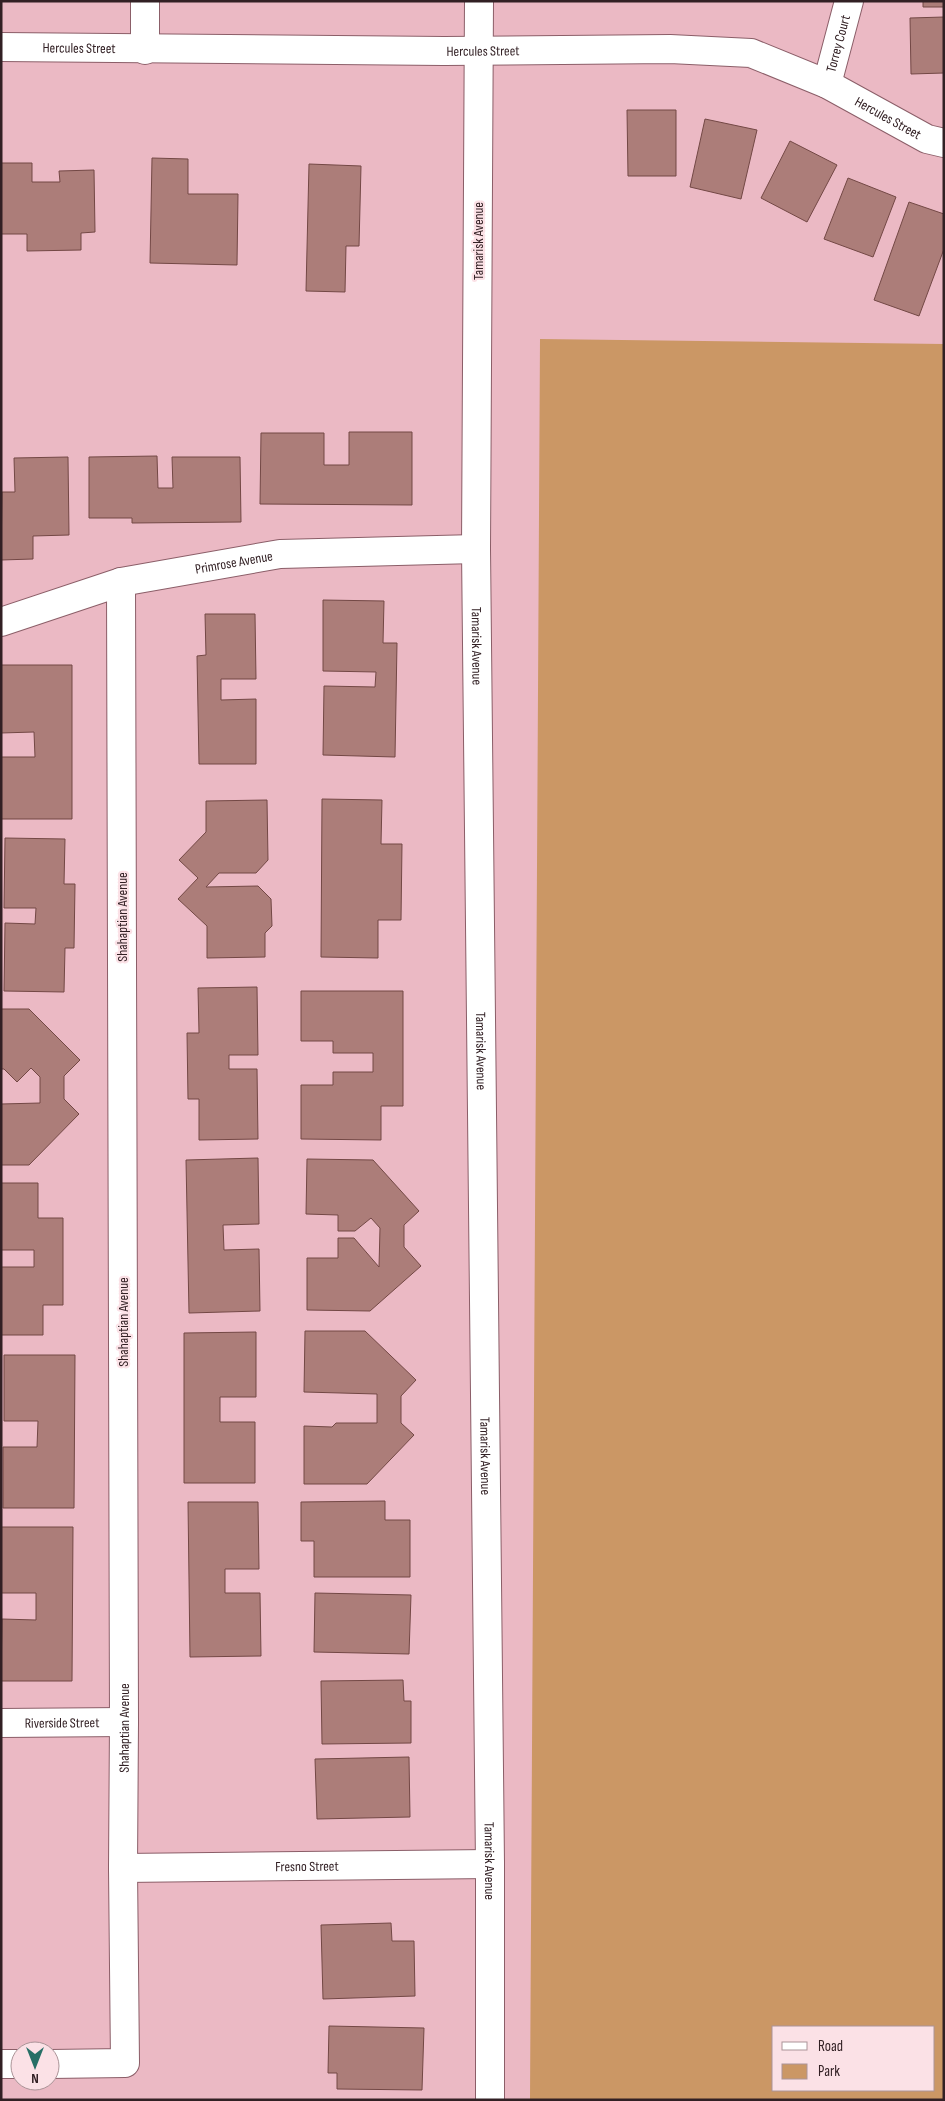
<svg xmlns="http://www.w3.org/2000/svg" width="945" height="2101" viewBox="0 0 945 2101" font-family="'Sofia Sans Condensed',sans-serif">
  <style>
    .green { fill: #cb9765; fill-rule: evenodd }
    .building { fill: #ac7d79; stroke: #734845 }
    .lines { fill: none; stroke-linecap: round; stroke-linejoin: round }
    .minor-casing { stroke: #8b5e68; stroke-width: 30 }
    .minor { stroke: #fff; stroke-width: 28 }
    .labels { text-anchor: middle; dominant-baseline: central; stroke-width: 4.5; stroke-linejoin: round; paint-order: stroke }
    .street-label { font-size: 14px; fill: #322024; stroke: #fbe1e6 }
  </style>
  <rect width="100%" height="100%" fill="#ebb9c4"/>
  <path class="green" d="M 540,339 L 944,344 L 944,2100 L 530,2100 ZM 774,2027 L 934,2027 L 934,2090 L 774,2090 Z"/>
  <path class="building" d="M 923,1 L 944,1 L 944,7 L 923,7 Z
    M 944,17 L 944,73 L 911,74 L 910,18 Z
    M 627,110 L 676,110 L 676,176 L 628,176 Z
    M 705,119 L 757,130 L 741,199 L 690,187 Z
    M 790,141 L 837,165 L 807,222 L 761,198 Z
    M 152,158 L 188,159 L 188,194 L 238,194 L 237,265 L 150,263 Z
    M 1,163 L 32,163 L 32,182 L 60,182 L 59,171 L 94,170 L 95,232 L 81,233 L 81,250 L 27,251 L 27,234 L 1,234 Z
    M 309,164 L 361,166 L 359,246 L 346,246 L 345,292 L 306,291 Z
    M 848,178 L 896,197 L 873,257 L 824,239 Z
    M 909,202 L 944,214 L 944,249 L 919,316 L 874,300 Z
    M 349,432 L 412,432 L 412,505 L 260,504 L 261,433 L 324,433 L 324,465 L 349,465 Z
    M 157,456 L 158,488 L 173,488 L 172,457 L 240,457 L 241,522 L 132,523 L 132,518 L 89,518 L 89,457 Z
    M 68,457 L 69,535 L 33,536 L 33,559 L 1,560 L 2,492 L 15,492 L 14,458 Z
    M 323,600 L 384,601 L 383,643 L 397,643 L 395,757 L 323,755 L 324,686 L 375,687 L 376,672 L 323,671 Z
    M 205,614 L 255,614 L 256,679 L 221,679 L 221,700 L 256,699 L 256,764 L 199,764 L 197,656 L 206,655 Z
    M 1,665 L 72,665 L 72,819 L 1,819 L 1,757 L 35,757 L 34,732 L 1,733 Z
    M 322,799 L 382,800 L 381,844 L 402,844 L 401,920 L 378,920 L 378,958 L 321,957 Z
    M 267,800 L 268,860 L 256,873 L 219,873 L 206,887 L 258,886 L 271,899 L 272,926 L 265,933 L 265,957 L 207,958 L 207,926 L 178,899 L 198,878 L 179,860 L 206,832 L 206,801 Z
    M 5,838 L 65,839 L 64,884 L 75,884 L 74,948 L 65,948 L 64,992 L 4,991 L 5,923 L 35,924 L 36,908 L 4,908 Z
    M 257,987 L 258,1055 L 229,1055 L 229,1069 L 257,1069 L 258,1139 L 199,1140 L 199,1099 L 188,1099 L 187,1033 L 199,1033 L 198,988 Z
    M 301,991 L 403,991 L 403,1106 L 381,1106 L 381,1140 L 301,1139 L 301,1085 L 333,1085 L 333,1072 L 373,1072 L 373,1053 L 333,1053 L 333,1041 L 301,1041 Z
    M 1,1009 L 29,1009 L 80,1060 L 64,1076 L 64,1099 L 79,1114 L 29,1165 L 1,1165 L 1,1104 L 40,1103 L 40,1077 L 31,1068 L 17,1082 L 4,1069 L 1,1069 Z
    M 258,1158 L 259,1224 L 223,1225 L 224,1250 L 259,1249 L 260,1311 L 189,1313 L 186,1160 Z
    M 307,1159 L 373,1160 L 419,1211 L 404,1225 L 404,1247 L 421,1266 L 370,1311 L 307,1310 L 307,1258 L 338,1258 L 338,1238 L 354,1238 L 379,1267 L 380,1228 L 371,1218 L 355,1231 L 338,1231 L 338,1215 L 306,1214 Z
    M 1,1183 L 38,1183 L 38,1218 L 63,1218 L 63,1305 L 43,1305 L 43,1335 L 1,1335 L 1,1267 L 34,1267 L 34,1250 L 1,1250 Z
    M 305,1331 L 365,1331 L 416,1380 L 401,1396 L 401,1423 L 414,1435 L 367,1484 L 304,1484 L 304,1426 L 332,1427 L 336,1423 L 377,1423 L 377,1394 L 304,1392 Z
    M 256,1332 L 256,1397 L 220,1397 L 220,1422 L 255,1422 L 255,1483 L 184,1483 L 184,1333 Z
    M 4,1355 L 75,1355 L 74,1508 L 3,1508 L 3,1447 L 37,1447 L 38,1421 L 4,1421 Z
    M 385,1501 L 385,1520 L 410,1520 L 410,1577 L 314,1577 L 314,1541 L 301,1541 L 301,1502 Z
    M 188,1502 L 258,1502 L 259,1569 L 225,1569 L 225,1593 L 260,1593 L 261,1656 L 190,1657 Z
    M 1,1527 L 73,1527 L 72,1681 L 1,1681 L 2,1619 L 36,1620 L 36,1593 L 1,1593 Z
    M 315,1593 L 411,1595 L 409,1654 L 314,1652 Z
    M 403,1680 L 404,1701 L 411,1701 L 411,1743 L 322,1744 L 321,1681 Z
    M 409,1757 L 410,1817 L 317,1819 L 315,1759 Z
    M 391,1923 L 392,1941 L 414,1941 L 415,1996 L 323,1999 L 321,1925 Z
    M 329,2026 L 424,2028 L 422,2090 L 337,2089 L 337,2073 L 328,2073 Z"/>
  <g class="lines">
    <g class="minor-casing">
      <g id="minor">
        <path id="s1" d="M 479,1 L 476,549 L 490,1864 L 490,2100"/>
        <path id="s2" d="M 1,47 L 444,51 L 670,49 L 751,53 L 827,84 L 927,139 L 944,143"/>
        <path d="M 145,50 L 145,1"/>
        <path id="s3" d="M 827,84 L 849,1"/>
        <path id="s4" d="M 1,622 L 121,582 L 280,554 L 476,549"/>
        <path id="s5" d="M 1,1723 L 124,1722"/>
        <path id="s6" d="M 123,1868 L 490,1864"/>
        <path d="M 1,2064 L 20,2064"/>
        <path id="s7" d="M 50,2064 L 125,2063 L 123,1868 L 124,1722 L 121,582"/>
      </g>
    </g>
    <use href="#minor" class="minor"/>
  </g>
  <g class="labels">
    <g class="street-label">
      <text stroke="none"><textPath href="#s3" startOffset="42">Torrey Court</textPath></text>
      <text stroke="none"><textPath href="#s2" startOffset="78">Hercules Street</textPath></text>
      <text stroke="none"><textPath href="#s2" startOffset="482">Hercules Street</textPath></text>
      <text stroke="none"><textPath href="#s2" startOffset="902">Hercules Street</textPath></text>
      <text transform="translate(478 241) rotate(-90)">Tamarisk Avenue</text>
      <text stroke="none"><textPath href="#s4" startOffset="241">Primrose Avenue</textPath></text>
      <text stroke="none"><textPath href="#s1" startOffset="645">Tamarisk Avenue</textPath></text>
      <text transform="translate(122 917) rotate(-90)">Shahaptian Avenue</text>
      <text stroke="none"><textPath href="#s1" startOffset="1050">Tamarisk Avenue</textPath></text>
      <text transform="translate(123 1322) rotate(-90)">Shahaptian Avenue</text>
      <text stroke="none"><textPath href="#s1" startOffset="1455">Tamarisk Avenue</textPath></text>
      <text stroke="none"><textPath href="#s5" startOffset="61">Riverside Street</textPath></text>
      <text stroke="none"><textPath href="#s7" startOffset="410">Shahaptian Avenue</textPath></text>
      <text stroke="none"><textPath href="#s1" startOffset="1860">Tamarisk Avenue</textPath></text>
      <text stroke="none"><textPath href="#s6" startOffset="184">Fresno Street</textPath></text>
    </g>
  </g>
  <rect width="945" height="2101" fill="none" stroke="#322024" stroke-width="5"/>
  <rect x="772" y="2026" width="162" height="65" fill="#fbe1e6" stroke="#ab9498"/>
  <rect x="782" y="2042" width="25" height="8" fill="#ffffff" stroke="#ab9498"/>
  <text x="818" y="2051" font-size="15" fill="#322024">Road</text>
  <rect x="782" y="2064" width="25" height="15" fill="#cb9765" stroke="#ab9498"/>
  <text x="818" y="2076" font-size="15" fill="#322024">Park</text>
  <g transform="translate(35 2066) rotate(180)"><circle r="24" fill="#fbe1e6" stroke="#ab9498"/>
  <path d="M0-4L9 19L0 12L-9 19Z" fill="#276f66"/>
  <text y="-8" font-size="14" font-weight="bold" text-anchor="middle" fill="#322024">N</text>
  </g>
</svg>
